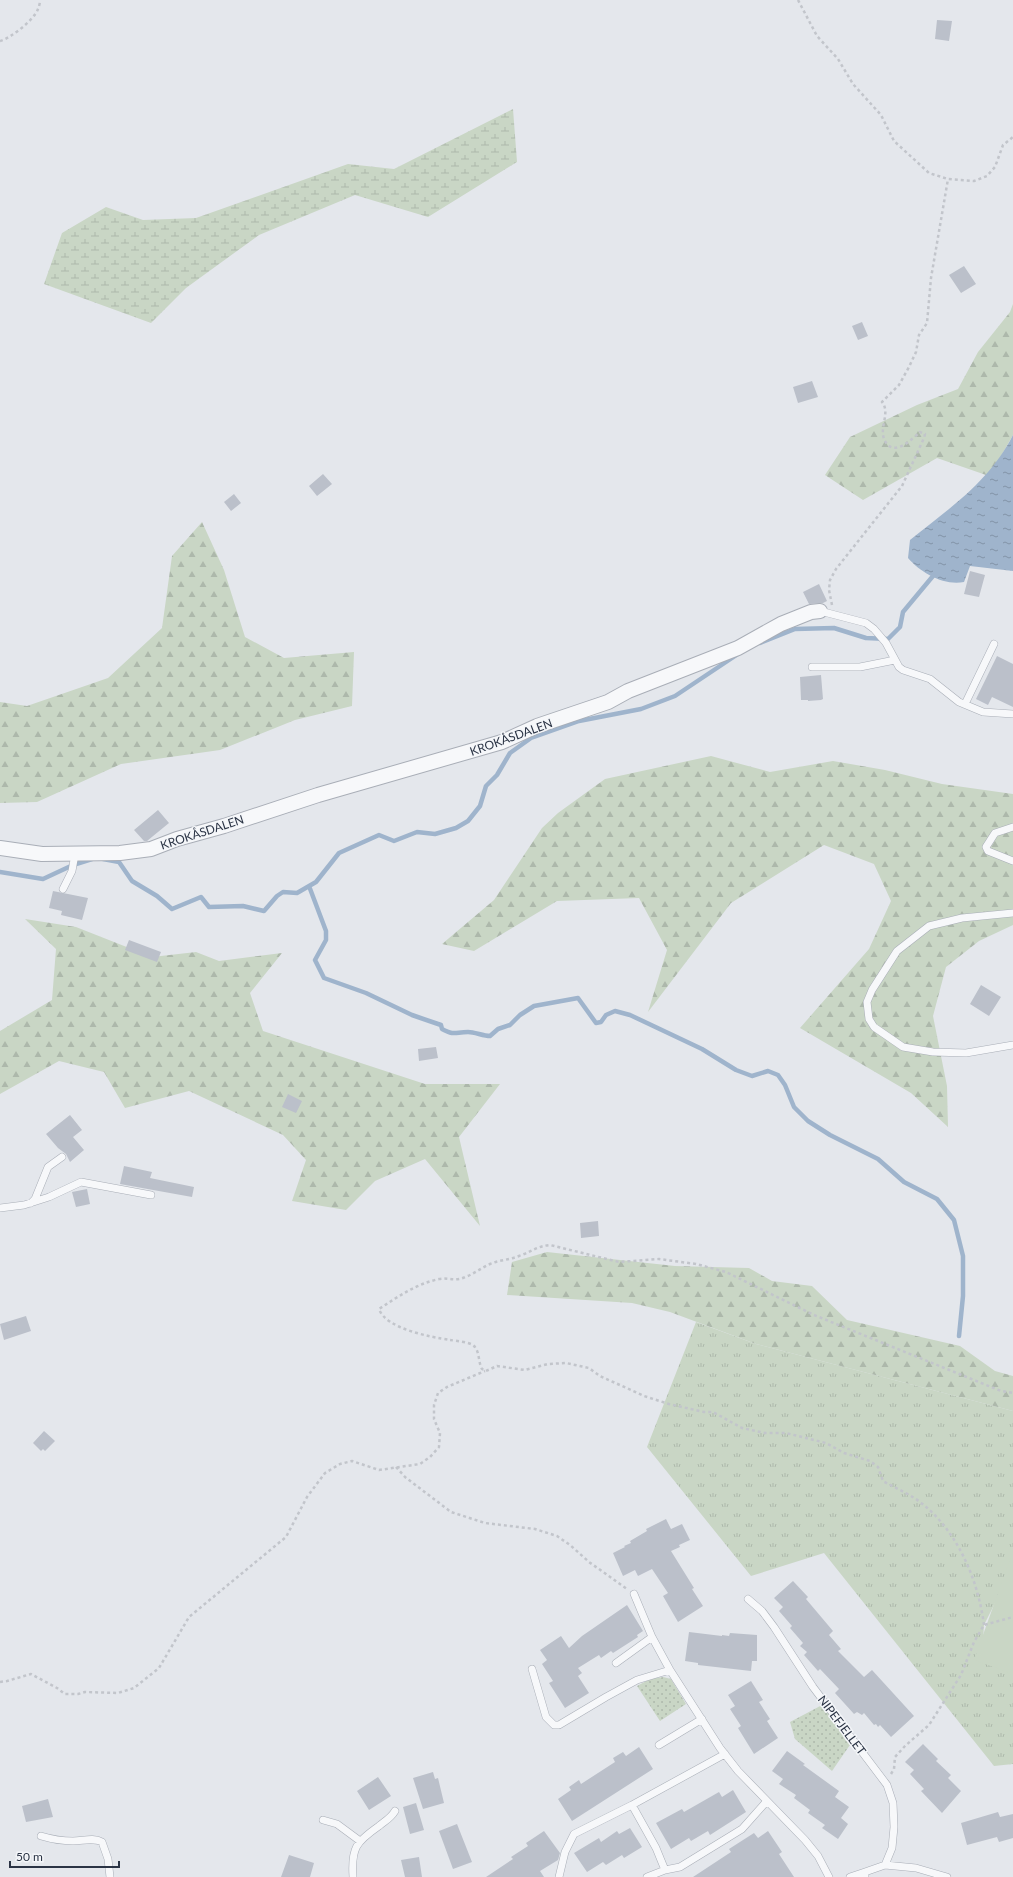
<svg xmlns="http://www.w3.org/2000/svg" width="1013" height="1877" viewBox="0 0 1013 1877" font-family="Lato,sans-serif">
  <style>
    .grass { fill: url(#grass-tufts) }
    .forest { fill: url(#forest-firs) }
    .wetland { fill: url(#wetland-marsh) }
    .park { fill: url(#park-dots) }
    .pitch { fill: #c9d6c5 }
    .water { fill: url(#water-ripples) }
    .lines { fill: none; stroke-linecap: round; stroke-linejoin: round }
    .stream { stroke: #9fb4cc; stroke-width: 4.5 }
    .building { fill: #bbc0ca }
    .lane-casing { stroke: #a9aeb7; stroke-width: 8 }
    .street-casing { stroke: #a9aeb7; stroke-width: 16 }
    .path { stroke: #c2c5cb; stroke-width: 2.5; stroke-dasharray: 3 3; stroke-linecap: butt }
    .lane { stroke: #f7f8fa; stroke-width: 7 }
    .street { stroke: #f7f8fa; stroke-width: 14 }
    .labels { text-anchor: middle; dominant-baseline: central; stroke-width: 3; stroke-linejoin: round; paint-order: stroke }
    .street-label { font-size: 12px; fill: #2b3445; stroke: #f4f6f9 }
  </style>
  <defs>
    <pattern id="grass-tufts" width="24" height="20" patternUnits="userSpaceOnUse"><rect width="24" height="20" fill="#c9d6c5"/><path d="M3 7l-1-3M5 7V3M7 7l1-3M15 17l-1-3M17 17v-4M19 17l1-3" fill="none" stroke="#adb8ab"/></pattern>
    <pattern id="forest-firs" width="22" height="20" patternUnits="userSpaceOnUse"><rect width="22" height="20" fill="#c9d6c5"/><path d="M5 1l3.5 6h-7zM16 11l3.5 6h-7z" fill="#adb8ab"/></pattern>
    <pattern id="wetland-marsh" width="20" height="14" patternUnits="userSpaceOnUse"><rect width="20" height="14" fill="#c9d6c5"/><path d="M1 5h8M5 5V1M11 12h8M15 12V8" fill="none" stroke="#adb8ab"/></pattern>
    <pattern id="park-dots" width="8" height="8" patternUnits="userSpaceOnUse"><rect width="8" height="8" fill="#c9d6c5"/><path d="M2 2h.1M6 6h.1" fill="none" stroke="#adb8ab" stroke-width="1.8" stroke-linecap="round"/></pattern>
    <pattern id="water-ripples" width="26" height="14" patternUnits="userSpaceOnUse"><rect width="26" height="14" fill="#9fb4cc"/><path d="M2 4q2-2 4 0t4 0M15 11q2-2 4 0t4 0" fill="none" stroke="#8293a7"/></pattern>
  </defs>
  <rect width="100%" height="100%" fill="#e4e7ec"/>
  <path class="grass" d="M 696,1322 L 756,1344 L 1013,1411 L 1013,1567 L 984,1625 L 982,1655 L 1013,1667 L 1013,1764 L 994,1766 L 824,1553 L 751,1576 L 647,1447 Z"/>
  <path class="forest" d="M 1013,304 L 1013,435 L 997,463 L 986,475 L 937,458 L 863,500 L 825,475 L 850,437 L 917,405 L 958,389 L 978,352 L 1010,312 Z
    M 202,522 L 224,570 L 245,637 L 284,658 L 354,652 L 352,706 L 295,720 L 220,750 L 121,764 L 37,802 L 0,803 L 0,702 L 27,706 L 108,678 L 162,628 L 172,556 Z
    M 711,756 L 770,772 L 833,761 L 885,770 L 942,784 L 1013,794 L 1013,925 L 979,941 L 946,967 L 933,1016 L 947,1086 L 948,1127 L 911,1093 L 800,1028 L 869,949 L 891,901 L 874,864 L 824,845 L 731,903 L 648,1012 L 667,950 L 639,898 L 557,901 L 474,951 L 442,944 L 494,900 L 542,828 L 558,813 L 605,779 Z
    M 25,919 L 76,927 L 152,957 L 196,952 L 219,961 L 282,953 L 250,993 L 263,1031 L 425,1084 L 500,1084 L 459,1137 L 480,1226 L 425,1159 L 375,1181 L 346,1210 L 292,1201 L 306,1160 L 283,1135 L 189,1091 L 125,1108 L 104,1072 L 59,1061 L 0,1094 L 0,1031 L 52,1000 L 56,949 Z
    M 547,1252 L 675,1266 L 749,1268 L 772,1281 L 812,1286 L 847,1320 L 960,1346 L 995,1371 L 1013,1376 L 1013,1411 L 756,1344 L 670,1312 L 632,1303 L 507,1295 L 512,1262 Z"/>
  <path class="wetland" d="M 513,109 L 517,162 L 428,217 L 355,195 L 259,235 L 186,288 L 151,323 L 44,284 L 62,233 L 106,207 L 143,220 L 196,218 L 348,164 L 394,169 Z"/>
  <path class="park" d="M 663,1677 L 671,1679 L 686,1704 L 660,1721 L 637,1686 L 650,1679 Z
    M 824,1704 L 852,1742 L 832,1771 L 795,1739 L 790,1722 Z"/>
  <path class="pitch" d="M 1012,1554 L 1013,1555 L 1013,1674 L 974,1660 Z"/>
  <path class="water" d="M 1013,435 L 1013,571 L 970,566 L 964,582 C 944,586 921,573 908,558 L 910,540 C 951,507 989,482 1013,435 Z"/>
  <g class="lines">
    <path class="stream" d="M 760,643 L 795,629 L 834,628 L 866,638 L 888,639 L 900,627 L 903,612 L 933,576
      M 103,859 L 119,862 L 132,881 L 157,896 L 172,909 L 201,897 L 209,907 L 243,906 L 264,911 L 277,896 L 283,892 L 297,893 L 316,882 L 339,853 L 379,835 L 394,841 L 417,832 L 435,834 L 456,828 L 468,821 L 480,806 L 486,786 L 497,775 L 510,753 L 531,738 L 579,721 L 641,709 L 675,696 L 738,654
      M 0,872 L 43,879 L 73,865 L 92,859
      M 309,886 L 326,931 L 326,940 L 315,960 L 324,978 L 366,993 L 412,1015 L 441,1025 L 442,1029 C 455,1036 455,1032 468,1032 C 475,1032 483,1036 490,1036 L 498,1029 L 510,1025 L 520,1015 L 534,1006 L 578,998 L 596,1023 L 601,1022 L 606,1015 L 615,1011 L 630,1015 L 702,1049 L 736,1070 L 752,1076 L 768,1071 L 778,1075 L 785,1085 L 794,1107 L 808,1121 L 830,1135 L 878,1159 L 904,1182 L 937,1199 L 954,1220 L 963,1256 L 963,1296 L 959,1336"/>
  </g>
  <path class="building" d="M 937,20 L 952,21 L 949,41 L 935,39 Z
    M 964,266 L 976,284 L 961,293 L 949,275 Z
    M 862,322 L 868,336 L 858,340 L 852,326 Z
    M 812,381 L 818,397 L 798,403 L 793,387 Z
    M 323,474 L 332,484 L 317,496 L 309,486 Z
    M 234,494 L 241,503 L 231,511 L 224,502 Z
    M 970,571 L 985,575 L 979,597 L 964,594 Z
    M 819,584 L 827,601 L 823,603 L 809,604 L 803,592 Z
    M 997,656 L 1013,664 L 1013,707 L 992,697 L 988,705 L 976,699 Z
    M 821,675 L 823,699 L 821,700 L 808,701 L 808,700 L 801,700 L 800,677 Z
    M 158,810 L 169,823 L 147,841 L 144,841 L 134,830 Z
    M 53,891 L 88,898 L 82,920 L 61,915 L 62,911 L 49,908 Z
    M 129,940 L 161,952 L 157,962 L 125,950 Z
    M 981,985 L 1001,997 L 989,1016 L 970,1004 Z
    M 436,1047 L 438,1058 L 419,1061 L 418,1049 Z
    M 288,1094 L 302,1101 L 296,1113 L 282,1107 Z
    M 70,1115 L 82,1130 L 73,1137 L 84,1150 L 70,1162 L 66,1154 L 58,1148 L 46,1134 Z
    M 124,1166 L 152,1172 L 150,1178 L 194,1187 L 192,1197 L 120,1184 Z
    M 87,1189 L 90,1204 L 76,1207 L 72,1192 Z
    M 598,1221 L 599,1236 L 581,1238 L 580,1223 Z
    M 26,1316 L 31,1331 L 4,1340 L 0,1324 Z
    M 44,1431 L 55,1441 L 45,1451 L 43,1449 L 41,1451 L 33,1443 Z
    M 666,1519 L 671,1529 L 682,1524 L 690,1540 L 679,1545 L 680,1547 L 671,1551 L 694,1588 L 692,1589 L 703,1606 L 678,1622 L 663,1596 L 668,1593 L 652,1569 L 638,1576 L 635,1570 L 623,1576 L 613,1553 L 625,1547 L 624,1546 L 631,1543 L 630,1541 L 647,1531 L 646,1529 Z
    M 793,1581 L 808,1597 L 806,1599 L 833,1631 L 829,1635 L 841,1649 L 838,1651 L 864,1677 L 872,1670 L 914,1716 L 891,1737 L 880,1725 L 878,1727 L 876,1724 L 874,1725 L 864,1713 L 862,1715 L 857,1712 L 854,1714 L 835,1693 L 839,1689 L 820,1669 L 818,1671 L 804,1655 L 807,1652 L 800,1646 L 803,1643 L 790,1628 L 792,1626 L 779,1611 L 783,1607 L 774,1598 Z
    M 627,1605 L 643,1631 L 637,1635 L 638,1637 L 613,1653 L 611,1651 L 601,1658 L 599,1655 L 578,1668 L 582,1673 L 578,1676 L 589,1693 L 565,1708 L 549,1683 L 553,1681 L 542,1664 L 547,1660 L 540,1650 L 561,1636 L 569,1648 L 582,1636 Z
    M 689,1632 L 722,1636 L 722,1635 L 729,1636 L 730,1633 L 757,1635 L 757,1661 L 752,1661 L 751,1671 L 698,1665 L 698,1663 L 685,1661 Z
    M 751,1681 L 763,1700 L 759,1702 L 770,1719 L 767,1721 L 778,1738 L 754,1754 L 738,1728 L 741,1726 L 730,1709 L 735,1706 L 728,1695 Z
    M 923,1744 L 938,1759 L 936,1761 L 951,1775 L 948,1778 L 961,1791 L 942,1813 L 921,1791 L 924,1789 L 910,1774 L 914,1770 L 905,1762 Z
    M 639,1747 L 653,1769 L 572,1821 L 558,1799 L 571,1790 L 569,1787 L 579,1780 L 581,1784 L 615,1762 L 613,1758 L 623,1752 L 626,1756 Z
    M 787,1751 L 805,1764 L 803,1765 L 839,1791 L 835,1797 L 849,1807 L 841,1818 L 848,1824 L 838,1839 L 822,1828 L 825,1825 L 808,1813 L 810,1810 L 794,1798 L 796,1795 L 779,1784 L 783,1779 L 772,1771 Z
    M 433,1772 L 435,1779 L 438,1778 L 444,1803 L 423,1809 L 413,1778 Z
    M 378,1777 L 391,1796 L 369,1810 L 357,1791 Z
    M 733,1790 L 746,1812 L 710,1835 L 708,1831 L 691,1841 L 689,1838 L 671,1849 L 656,1823 L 682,1809 L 684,1812 L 719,1792 L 722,1797 Z
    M 48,1799 L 53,1817 L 26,1822 L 22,1806 Z
    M 416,1803 L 424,1830 L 410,1834 L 403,1807 Z
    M 998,1812 L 1000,1817 L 1013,1814 L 1013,1838 L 999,1842 L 997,1837 L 967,1845 L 961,1823 Z
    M 457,1824 L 472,1862 L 453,1869 L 439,1831 Z
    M 630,1828 L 642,1847 L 624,1858 L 622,1855 L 606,1865 L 603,1862 L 587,1872 L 574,1853 L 599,1838 L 601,1842 L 617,1831 L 619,1834 Z
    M 544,1831 L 560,1853 L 558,1860 L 540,1871 L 544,1877 L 486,1877 L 513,1859 L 511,1857 L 528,1846 L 526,1843 Z
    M 768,1831 L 782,1852 L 779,1854 L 794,1877 L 693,1877 L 731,1852 L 729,1849 L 754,1833 L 758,1838 Z
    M 289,1855 L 314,1863 L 310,1877 L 281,1877 Z
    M 419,1857 L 422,1877 L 405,1877 L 401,1860 Z"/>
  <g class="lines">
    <g class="lane-casing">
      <path id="lane" d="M 820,611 L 866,623 L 874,629 L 886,643 L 899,667 L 903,670 L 930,679 L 959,702 L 983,712 L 1013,714
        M 812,667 L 860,667 L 895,660
        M 965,704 L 994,644
        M 1013,827 L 995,833 L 986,847 L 988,851 L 1013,861
        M 63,889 L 72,871 L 75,854
        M 1013,913 L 962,918 L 929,926 L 897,951 L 872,990 L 867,1002 L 869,1019 L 874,1027 L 903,1047 L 933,1052 L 966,1053 L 1013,1045
        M 31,1203 L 35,1199 L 48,1167 L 62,1157
        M 0,1208 L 24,1205 L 49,1197 L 81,1182 L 151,1195
        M 634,1594 L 652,1637 L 670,1670 L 720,1748 L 738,1771 L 805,1840 L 818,1856 L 829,1877
        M 748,1599 L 762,1611 L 774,1627 L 813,1687 L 887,1785 L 893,1803 L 894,1827 L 892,1848 L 885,1865 L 865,1872
        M 616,1663 L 652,1637
        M 532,1669 L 546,1717 L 554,1725 L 559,1725 L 606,1697 L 637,1680 L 670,1670
        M 659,1745 L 702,1719
        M 632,1805 L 656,1848 L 665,1870
        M 323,1820 L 337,1824 L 360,1841
        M 41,1836 C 51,1839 62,1841 73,1841 C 83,1841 93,1837 102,1842 L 108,1859 L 110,1877
        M 885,1865 L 916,1868 L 947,1877
        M 353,1877 C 351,1848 356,1842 379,1826 C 385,1821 391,1818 395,1811
        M 559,1877 L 565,1852 L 574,1834 L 632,1805 L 725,1754
        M 647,1877 L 665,1870 L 680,1867 L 742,1829 L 767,1801
        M 850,1877 L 865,1872 L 865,1876"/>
    </g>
    <g class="street-casing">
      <path id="street" d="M 0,848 L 42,854 L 120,853 L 151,849 L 177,839 L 224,826 L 318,795 L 502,742 L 537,726 L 608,702 L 628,691 L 738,648 L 781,624 L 811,612 L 820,611"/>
    </g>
    <path class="path" d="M 798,0 L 817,36 L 838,59 L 853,84 L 881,115 L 894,141 L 929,173 L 948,179 L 974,181 L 987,176 L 995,167 L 1003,145 L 1013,137
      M 0,41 C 11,38 34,20 38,9 C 39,7 40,3 40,0
      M 832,605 L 829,590 L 830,580 L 836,569 L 902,486 L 924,438 L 925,434 L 920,432 C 912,439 897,454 888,445 C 875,432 892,414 882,402 L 899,385 L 909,367 L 916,352 L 919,335 L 927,323 L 931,278 L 948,179
      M 396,1467 L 405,1477 L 451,1512 L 485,1523 L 535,1529 L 557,1536 L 570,1545 L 589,1562 L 627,1589
      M 984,1625 C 978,1579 957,1530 920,1502 C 908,1493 895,1488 883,1481 L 878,1467 L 870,1461 L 844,1453 L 826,1443 L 786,1433 L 765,1433 L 742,1428 L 713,1412 L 704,1412 L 669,1404 L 644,1396 L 600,1376 L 589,1368 L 566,1363 L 548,1364 L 525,1370 L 497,1366 L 486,1371 L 482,1369 C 478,1362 480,1352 474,1346 C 470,1342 457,1341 450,1340 C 431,1337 386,1329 379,1309 C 399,1296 416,1284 439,1279 C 449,1277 455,1282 465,1277 C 474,1274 481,1268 490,1264 C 499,1260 509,1260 519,1256 C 530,1252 538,1246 550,1245 L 619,1262 L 659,1259 L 696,1264 L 726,1272 L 814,1315 L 1001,1391 L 1013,1393
      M 0,1682 L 7,1681 L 31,1674 L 57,1688 L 65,1694 L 78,1694 L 85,1692 L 118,1693 L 134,1688 L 159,1668 L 189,1617 L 286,1537 L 307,1497 L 325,1473 L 340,1464 L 352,1461 L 379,1470 L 420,1464 L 430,1457 L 439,1447 L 440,1433 L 434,1419 L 434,1405 L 438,1393 L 447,1387 L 485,1371
      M 891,1774 L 894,1769 L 895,1757 L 905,1746 L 929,1725 L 961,1675 L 974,1642 L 984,1625 L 1013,1617"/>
    <use href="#lane" class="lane"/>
    <use href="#street" class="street"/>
  </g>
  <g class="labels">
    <g class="street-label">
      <text transform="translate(511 737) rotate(-20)">KROKÅSDALEN</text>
      <text transform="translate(202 832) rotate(-18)">KROKÅSDALEN</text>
      <text transform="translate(842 1725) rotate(53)">NIPEFJELLET</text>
    </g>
  </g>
  <path d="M10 1861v6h109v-6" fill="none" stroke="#2b3445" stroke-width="2"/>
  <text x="16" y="1861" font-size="12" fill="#2b3445" stroke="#f4f6f9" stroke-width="3" paint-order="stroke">50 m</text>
</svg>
